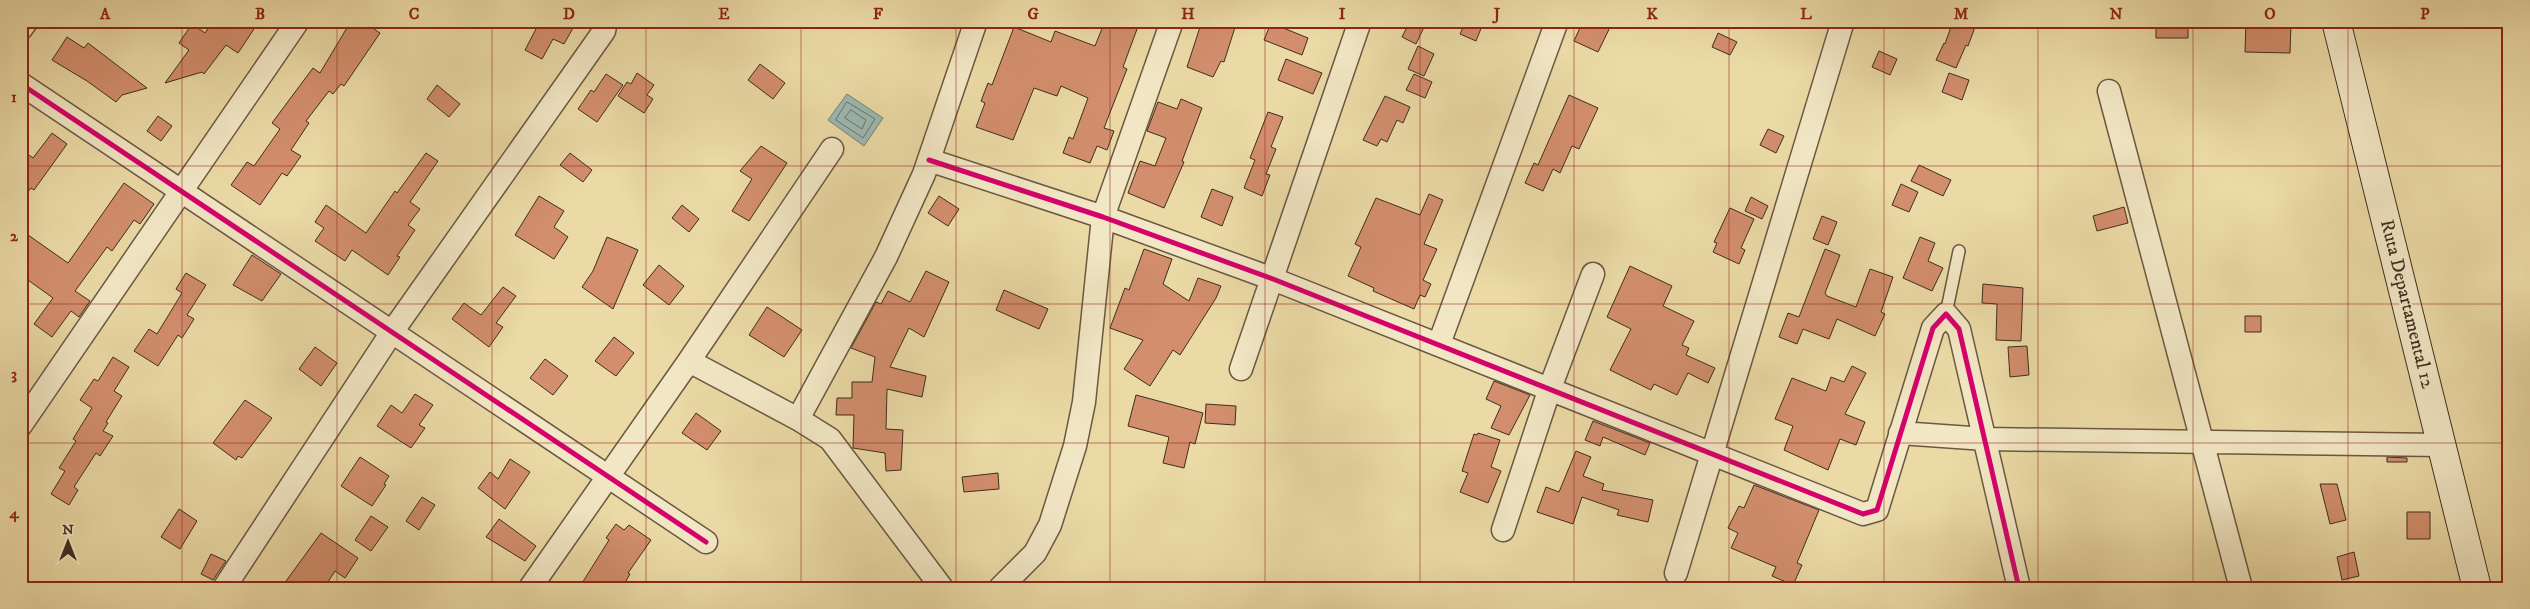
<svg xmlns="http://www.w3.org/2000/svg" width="2530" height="609" viewBox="0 0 2530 609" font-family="'IM FELL DW Pica',serif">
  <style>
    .water { fill: #9cb8b2; stroke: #778077 }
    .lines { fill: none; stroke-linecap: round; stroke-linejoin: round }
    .shore { stroke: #6e7268; stroke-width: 1 }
    .building { fill: #d28e6d; stroke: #3f2d1f }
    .service-casing { stroke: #6a5841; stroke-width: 14 }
    .minor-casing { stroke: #6a5841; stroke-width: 25 }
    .secondary-casing { stroke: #3f2d1f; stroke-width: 30 }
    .service { stroke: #f2e7c5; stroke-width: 11 }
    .minor { stroke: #f2e7c5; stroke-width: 22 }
    .secondary { stroke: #f2e7c5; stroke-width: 28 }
    .cycleway-casing { stroke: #f2e7c5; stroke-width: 8 }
    .cycleway { stroke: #d6006c; stroke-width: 5 }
    .grid { fill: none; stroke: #8f2418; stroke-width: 1; stroke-opacity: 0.55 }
    .labels { text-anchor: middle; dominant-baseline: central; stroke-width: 4; stroke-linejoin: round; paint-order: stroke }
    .street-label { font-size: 19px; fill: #3f2d1f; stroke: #f2e7c5 }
    .neatline { fill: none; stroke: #8f2418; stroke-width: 2 }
    .grid-label { font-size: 16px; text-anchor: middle; font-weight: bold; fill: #8f2418 }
  </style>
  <rect width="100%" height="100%" fill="#ebdaa6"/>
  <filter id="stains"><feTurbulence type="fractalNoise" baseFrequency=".004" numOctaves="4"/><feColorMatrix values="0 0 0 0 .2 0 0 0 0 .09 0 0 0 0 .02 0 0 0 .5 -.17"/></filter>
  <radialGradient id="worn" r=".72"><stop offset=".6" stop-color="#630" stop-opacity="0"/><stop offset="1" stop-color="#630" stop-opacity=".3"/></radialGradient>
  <path class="water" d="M 847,94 L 883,118 L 864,146 L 828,120 Z"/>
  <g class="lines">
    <path class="shore" d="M 847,102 L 875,119 L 863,138 L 836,120 Z
      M 851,110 L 866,120 L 862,129 L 845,118 Z"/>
  </g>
  <path class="building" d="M 213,21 L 242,21 L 254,29 L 238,53 L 226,45 L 204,74 L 202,72 L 165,83 L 189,50 L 179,43 L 192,24 L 205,33 Z
    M 351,21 L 380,21 L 374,29 L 380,33 L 344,86 L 341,84 L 333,94 L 329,91 L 306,121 L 309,123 L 291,150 L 301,156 L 287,176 L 282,173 L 260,205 L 231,185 L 247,162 L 254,166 L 280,129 L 272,123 L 313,68 L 320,73 Z
    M 521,21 L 577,21 L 564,44 L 553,39 L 542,59 L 525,50 L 536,29 Z
    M 1105,21 L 1140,21 L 1123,67 L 1127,69 L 1104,128 L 1114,131 L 1107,150 L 1097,146 L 1090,163 L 1063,153 L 1069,137 L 1073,139 L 1088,98 L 1061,86 L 1057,96 L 1034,88 L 1013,140 L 976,127 L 985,103 L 981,101 L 988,83 L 992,85 L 1014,27 L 1051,42 L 1055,31 L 1095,46 Z
    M 1202,21 L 1237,21 L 1224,62 L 1221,61 L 1213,77 L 1187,67 Z
    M 1410,21 L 1427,21 L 1416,44 L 1402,37 Z
    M 1466,21 L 1484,21 L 1476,41 L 1460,34 Z
    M 1583,21 L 1613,21 L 1598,52 L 1574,41 Z
    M 1953,21 L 1975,27 L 1968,46 L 1966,45 L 1956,68 L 1936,60 L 1944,43 L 1945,44 Z
    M 2156,21 L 2188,21 L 2188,38 L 2156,38 Z
    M 2246,22 L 2291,23 L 2290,53 L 2245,52 Z
    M 1271,23 L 1308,38 L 1302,55 L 1264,40 Z
    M 1718,33 L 1737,42 L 1730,55 L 1712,47 Z
    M 67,37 L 84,48 L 88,43 L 147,88 L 122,95 L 116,102 L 87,81 L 52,60 Z
    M 1418,46 L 1434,54 L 1424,76 L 1408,69 Z
    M 1879,51 L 1897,59 L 1890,75 L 1872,67 Z
    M 1286,59 L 1322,73 L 1313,94 L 1278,80 Z
    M 760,64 L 785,83 L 773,99 L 748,80 Z
    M 637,73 L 654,85 L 647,95 L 653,99 L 644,113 L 618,96 L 627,82 L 631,84 Z
    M 1949,73 L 1969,80 L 1962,100 L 1942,92 Z
    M 606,74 L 623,85 L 597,122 L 578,109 L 591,90 L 594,92 Z
    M 1414,74 L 1432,82 L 1425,98 L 1406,90 Z
    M 437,85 L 460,104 L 449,117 L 427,99 Z
    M 1569,95 L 1598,108 L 1579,149 L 1572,146 L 1560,173 L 1553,169 L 1543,191 L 1525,183 L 1534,163 L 1538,165 Z
    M 1385,96 L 1410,107 L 1403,123 L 1397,120 L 1387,142 L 1381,139 L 1377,146 L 1363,140 Z
    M 1181,99 L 1202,108 L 1182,161 L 1184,162 L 1164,208 L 1128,193 L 1140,161 L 1155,166 L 1166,138 L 1147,131 L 1158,102 L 1177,109 Z
    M 1268,112 L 1283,117 L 1271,147 L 1276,149 L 1266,174 L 1270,175 L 1262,196 L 1244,188 L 1255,160 L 1250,158 Z
    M 158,116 L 172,126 L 161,141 L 147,131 Z
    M 1768,129 L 1784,136 L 1776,153 L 1760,145 Z
    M 52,133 L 67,144 L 34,190 L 31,188 L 21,201 L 21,149 L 33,158 Z
    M 761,146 L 787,163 L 749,221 L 732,211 L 752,179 L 740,171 Z
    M 426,153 L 438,161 L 410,202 L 420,209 L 408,225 L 415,230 L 397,256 L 400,257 L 388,275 L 352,250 L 345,261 L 315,241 L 324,228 L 315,222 L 326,205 L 366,233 L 395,191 L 397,193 Z
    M 570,153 L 592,170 L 583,182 L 560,165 Z
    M 1919,165 L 1951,180 L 1943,196 L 1911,181 Z
    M 124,183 L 154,204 L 140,224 L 134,220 L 112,251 L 107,247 L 75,291 L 90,301 L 79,317 L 71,311 L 52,337 L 34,324 L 53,298 L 21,275 L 21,230 L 68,263 Z
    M 1901,184 L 1918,192 L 1909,212 L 1892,205 Z
    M 1212,189 L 1233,197 L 1222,226 L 1201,217 Z
    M 1429,194 L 1443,200 L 1424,244 L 1437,249 L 1423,280 L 1431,284 L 1425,297 L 1420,295 L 1414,309 L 1373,291 L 1374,288 L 1348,276 L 1361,247 L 1355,244 L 1376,198 L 1420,215 Z
    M 539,196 L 564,211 L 554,227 L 568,237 L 554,259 L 515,235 Z
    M 939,196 L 959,209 L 948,226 L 928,213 Z
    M 1751,197 L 1768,206 L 1762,219 L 1745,211 Z
    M 682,205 L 699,219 L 689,232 L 672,218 Z
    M 2124,207 L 2128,223 L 2097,231 L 2093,216 Z
    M 1730,208 L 1754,219 L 1741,248 L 1745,250 L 1739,264 L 1713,252 L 1717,243 L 1714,242 Z
    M 1822,216 L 1837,222 L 1828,245 L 1813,239 Z
    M 607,237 L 638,250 L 613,309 L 582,287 L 593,271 Z
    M 1920,237 L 1935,243 L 1928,261 L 1943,268 L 1932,291 L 1903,278 Z
    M 1144,249 L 1172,259 L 1163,284 L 1189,301 L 1198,278 L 1221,286 L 1216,298 L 1180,355 L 1173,350 L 1150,386 L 1124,369 L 1143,340 L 1110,328 L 1125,288 L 1129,290 Z
    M 1825,249 L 1840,255 L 1825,293 L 1827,296 L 1856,307 L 1870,269 L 1893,277 L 1881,312 L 1885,314 L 1875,336 L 1837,319 L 1829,339 L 1803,329 L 1797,344 L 1779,337 L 1788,313 L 1799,317 Z
    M 252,255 L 281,274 L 262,301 L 233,285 Z
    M 659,265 L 684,286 L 669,305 L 643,285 Z
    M 1630,266 L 1672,286 L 1663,306 L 1694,321 L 1682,345 L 1689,348 L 1686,355 L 1715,368 L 1708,383 L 1688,373 L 1677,395 L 1654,384 L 1651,390 L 1610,370 L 1631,329 L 1607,317 Z
    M 926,271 L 949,282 L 924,337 L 909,328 L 890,367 L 926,376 L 922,397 L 887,389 L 886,429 L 903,430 L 901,470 L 886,471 L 885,453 L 853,448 L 854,415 L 836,415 L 837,398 L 852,398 L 852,382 L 872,382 L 875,357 L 851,348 L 876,302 L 881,304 L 888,291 L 910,302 Z
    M 186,273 L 206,285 L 187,315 L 194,319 L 182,338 L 178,335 L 158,366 L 134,351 L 149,329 L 157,334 L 182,293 L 176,289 Z
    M 1983,284 L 2023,288 L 2021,341 L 1996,340 L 1997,304 L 1982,303 Z
    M 503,287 L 516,296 L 496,323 L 503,327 L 489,347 L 452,319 L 464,303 L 481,315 Z
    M 1004,290 L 1048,309 L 1039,329 L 996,310 Z
    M 767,307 L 802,330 L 784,357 L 749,335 Z
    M 2245,316 L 2261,316 L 2261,332 L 2245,332 Z
    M 614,337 L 634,353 L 616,376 L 595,361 Z
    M 2027,346 L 2029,375 L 2010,377 L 2008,347 Z
    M 315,347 L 337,363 L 321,386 L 299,369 Z
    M 113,357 L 129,367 L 114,391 L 122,396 L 106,422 L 108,423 L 103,431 L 113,436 L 100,456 L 96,453 L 74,487 L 78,490 L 69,505 L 51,494 L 65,471 L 59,468 L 76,441 L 73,439 L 92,408 L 80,400 L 94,379 L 98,381 Z
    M 545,359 L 568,376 L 553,395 L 530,378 Z
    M 1852,366 L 1866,373 L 1845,414 L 1865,422 L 1856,445 L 1840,439 L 1828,470 L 1784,450 L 1793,426 L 1775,419 L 1792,378 L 1826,391 L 1831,377 L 1844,382 Z
    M 1494,381 L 1530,395 L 1509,435 L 1491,428 L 1501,406 L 1486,399 Z
    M 415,394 L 433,405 L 419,425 L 425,428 L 411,448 L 377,426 L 391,405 L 402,413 Z
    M 1136,395 L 1203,413 L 1195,444 L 1190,442 L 1184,468 L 1163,463 L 1169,437 L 1128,426 Z
    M 245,400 L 272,418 L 242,458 L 238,456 L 236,460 L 213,443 Z
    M 1206,404 L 1236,406 L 1235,425 L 1205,423 Z
    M 696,413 L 721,431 L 707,450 L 682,433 Z
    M 1593,421 L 1650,443 L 1645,455 L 1603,437 L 1600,446 L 1585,440 Z
    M 1478,433 L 1500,440 L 1491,467 L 1501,471 L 1488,503 L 1460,492 L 1468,473 L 1462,471 L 1474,434 L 1477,435 Z
    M 1576,451 L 1591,457 L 1583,476 L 1604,484 L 1602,490 L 1653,500 L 1648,522 L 1617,515 L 1619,510 L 1582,497 L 1573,524 L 1537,512 L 1546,487 L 1559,492 Z
    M 360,457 L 389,476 L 384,484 L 386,485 L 372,506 L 341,486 Z
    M 2387,457 L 2407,458 L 2407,462 L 2387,462 Z
    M 510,459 L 530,472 L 505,509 L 478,488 L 490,472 L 498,479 Z
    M 998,473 L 999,489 L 964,492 L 962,477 Z
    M 2320,484 L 2337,484 L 2346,520 L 2330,524 Z
    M 1754,485 L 1819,510 L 1797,563 L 1802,565 L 1793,585 L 1772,576 L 1776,567 L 1731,548 L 1738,533 L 1728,528 L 1739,506 L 1744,508 Z
    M 422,497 L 435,505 L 419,530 L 406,521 Z
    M 179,509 L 197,521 L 180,549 L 161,537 Z
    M 2407,512 L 2430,512 L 2430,539 L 2407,539 Z
    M 371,516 L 388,527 L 371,551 L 355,540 Z
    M 499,519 L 536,546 L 525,561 L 486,537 Z
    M 616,524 L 624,530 L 629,525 L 651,540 L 628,573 L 630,574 L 622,588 L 579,588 L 609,540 L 606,538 Z
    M 321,533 L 358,558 L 345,578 L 335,571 L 324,588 L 281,588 Z
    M 2354,552 L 2359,576 L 2342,580 L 2337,557 Z
    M 211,554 L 226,561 L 213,580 L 201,574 Z"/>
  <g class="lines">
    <g class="service-casing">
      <path id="service" d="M 1946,314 L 1959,251"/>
    </g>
    <g class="minor-casing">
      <path id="minor" d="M 21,29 L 27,21
        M 21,84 L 706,542
        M 2109,91 L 2241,588
        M 929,160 L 1103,217 L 1273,279 L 1863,514 L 1877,510 L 1933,328 L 1946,314 L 1959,329 L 2019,588
        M 1439,344 L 1557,21
        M 689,361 L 798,419 L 830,439 L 942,588
        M 1241,369 L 1360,21
        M 798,419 L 886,257 L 924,174 L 976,21
        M 21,425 L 298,21
        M 1900,433 L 1985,439 L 2442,445
        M 1503,530 L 1550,388 L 1593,274
        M 1676,573 L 1843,21
        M 224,588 L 392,332 L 604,31 L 606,21
        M 530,588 L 689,361 L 832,149
        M 1000,588 L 1035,553 L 1050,525 L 1075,446 L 1084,402 L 1103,217 L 1172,21"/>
    </g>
    <g class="secondary-casing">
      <path id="secondary" d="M 2336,21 L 2477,588"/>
    </g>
    <use href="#service" class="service"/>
    <use href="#minor" class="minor"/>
    <use href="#secondary" class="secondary"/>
    <g class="cycleway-casing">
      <path id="cycleway" d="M 21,84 L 706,542
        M 929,160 L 1103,217 L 1273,279 L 1863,514 L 1877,510 L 1933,328 L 1946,314 L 1959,329 L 2019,588"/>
    </g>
    <use href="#cycleway" class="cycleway"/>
  </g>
  <path class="grid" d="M 182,21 L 182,588M 337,21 L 337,588M 492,21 L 492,588M 646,21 L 646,588M 801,21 L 801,588M 956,21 L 956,588M 1110,21 L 1110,588M 1265,21 L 1265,588M 1420,21 L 1420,588M 1574,21 L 1574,588M 1729,21 L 1729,588M 1884,21 L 1884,588M 2038,21 L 2038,588M 2193,21 L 2193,588M 2348,21 L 2348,588M 21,166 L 2509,166M 21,304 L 2509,304M 21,443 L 2509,443"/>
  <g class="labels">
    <g class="street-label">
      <text transform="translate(2407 304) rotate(76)">Ruta Departamental 12</text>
    </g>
  </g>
  <rect width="2530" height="609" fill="none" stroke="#ebdaa6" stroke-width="55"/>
  <g transform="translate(68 542)" stroke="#f2e7c5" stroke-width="4" paint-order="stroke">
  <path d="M0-4L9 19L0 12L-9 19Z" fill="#3f2d1f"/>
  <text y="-8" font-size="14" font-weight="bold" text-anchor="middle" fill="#3f2d1f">N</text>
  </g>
  <rect x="28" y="28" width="2474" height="554" class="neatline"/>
  <g class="grid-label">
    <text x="105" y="19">A</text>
    <text x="260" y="19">B</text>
    <text x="414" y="19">C</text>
    <text x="569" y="19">D</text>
    <text x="724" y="19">E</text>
    <text x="878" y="19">F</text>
    <text x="1033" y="19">G</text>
    <text x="1188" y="19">H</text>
    <text x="1342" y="19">I</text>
    <text x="1497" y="19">J</text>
    <text x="1652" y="19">K</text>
    <text x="1806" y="19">L</text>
    <text x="1961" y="19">M</text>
    <text x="2116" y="19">N</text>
    <text x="2270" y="19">O</text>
    <text x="2425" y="19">P</text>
    <text x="14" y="102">1</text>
    <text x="14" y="241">2</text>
    <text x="14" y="379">3</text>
    <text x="14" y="518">4</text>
  </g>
  <rect width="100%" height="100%" filter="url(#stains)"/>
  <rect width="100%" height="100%" fill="url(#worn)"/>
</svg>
